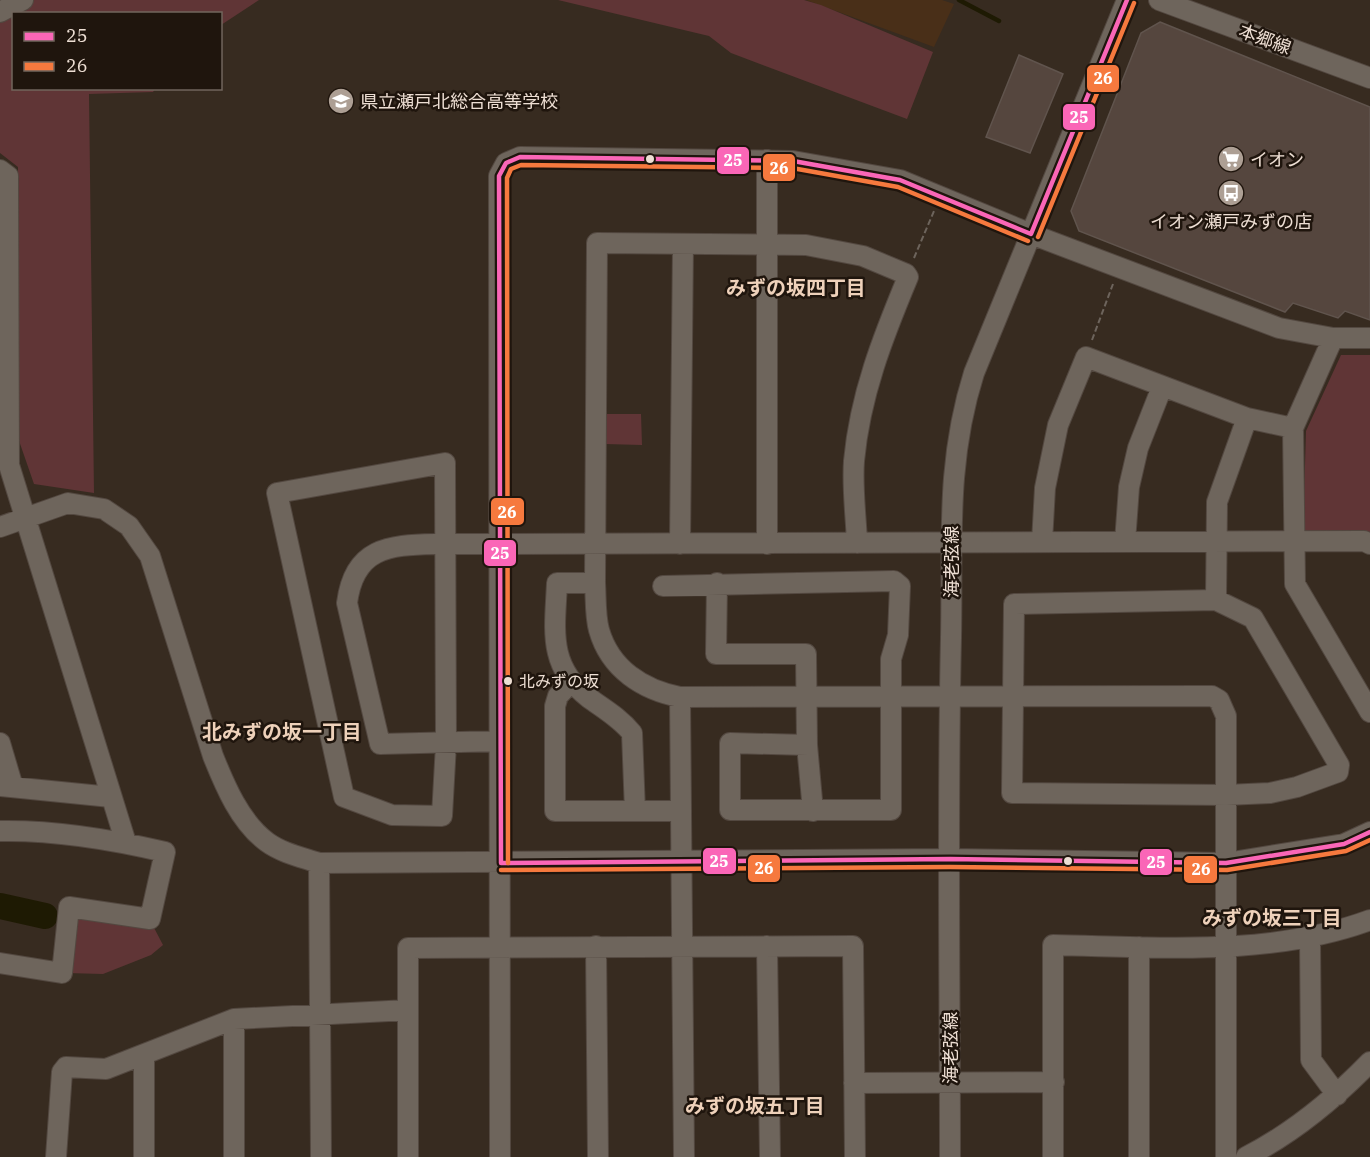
<svg xmlns="http://www.w3.org/2000/svg" width="1370" height="1157" viewBox="0 0 1370 1157" font-family="'IBM Plex Serif','Noto Sans JP',serif">
  <style>
    .built { fill: #492f18 }
    .green { fill: #603536 }
    .lines { fill: none; stroke-linecap: round; stroke-linejoin: round }
    .stream { stroke: #1e1a03; stroke-width: 4.5 }
    .river { stroke: #1e1a03; stroke-width: 26 }
    .building { fill: #55463e; stroke: #60544d; stroke-width: 1.5 }
    .minor-casing { stroke: #534840; stroke-width: 22 }
    .path { stroke: #6d645c; stroke-width: 2; stroke-dasharray: 6 3; stroke-linecap: butt }
    .minor { stroke: #6e655c; stroke-width: 20 }
    .bus-1-casing { stroke: #1f150d; stroke-width: 9 }
    .bus-2-casing { stroke: #1f150d; stroke-width: 9 }
    .bus-1 { stroke: #fa66b7; stroke-width: 4.5 }
    .bus-2 { stroke: #f6793e; stroke-width: 4.5 }
    .bus-dot { fill: #edded3; stroke: #1f150d; stroke-width: 2 }
    .labels { text-anchor: middle; dominant-baseline: central; stroke-width: 5; stroke-linejoin: round; paint-order: stroke }
    .bus-label { font-size: 16px; fill: #edded3; stroke: #1f150d; text-anchor: start }
    .street-label { font-size: 18px; fill: #edded3; stroke: #1f150d }
    .poi-label { font-size: 18px; fill: #edded3; stroke: #1f150d; text-anchor: start }
    .neighbourhood-label { font-size: 20px; font-weight: bold; fill: #eed1ba; stroke: #1f150d }
    .line-badge { stroke: #1f150d; stroke-width: 2 }
    .badge-label { font-size: 16px; text-anchor: middle; font-weight: bold; fill: #fff }
  </style>
  <rect width="100%" height="100%" fill="#372b20"/>
  <path class="built" d="M 806,0 L 942,0 L 954,4 L 934,47 Z"/>
  <path class="green" d="M 23,0 L 259,0 L 221,25 L 220,14 L 14,14 L 14,88 L 155,89 L 153,92 L 89,94 L 94,493 L 34,484 L 17,435 L 18,167 L 0,153 L 0,12 Z
    M 558,0 L 804,0 L 821,5 L 933,52 L 907,119 L 731,53 L 709,36 Z
    M 1341,355 L 1370,355 L 1370,536 L 1303,534 L 1306,431 Z
    M 605,414 L 641,414 L 642,445 L 605,444 Z
    M 72,911 L 151,922 L 163,945 L 151,955 L 103,974 L 66,973 Z"/>
  <g class="lines">
    <path class="stream" d="M 959,0 L 999,21"/>
    <path class="river" d="M 0,906 L 45,916"/>
  </g>
  <path class="building" d="M 1160,22 L 1370,107 L 1370,320 L 1345,311 L 1338,318 L 1293,303 L 1285,312 L 1079,231 L 1071,211 L 1141,33 Z
    M 1019,55 L 1063,74 L 1030,153 L 986,137 Z"/>
  <g class="lines">
    <g class="minor-casing">
      <path id="minor" d="M 1159,0 L 1370,78
        M 0,12 L 23,0
        M 0,170 L 8,176 L 9,465 L 126,843
        M 1333,338 L 1293,428 L 1295,584 L 1370,712
        M 445,463 L 446,744 L 442,816 L 392,815 L 344,797 L 277,493 Z
        M 0,527 L 68,503 L 104,509 L 129,526 L 150,556 L 213,756 C 225,786 240,822 267,842 C 282,853 301,857 319,863 L 950,859 L 1226,863 L 1344,844 L 1370,832
        M 1042,542 L 1045,488 L 1058,425 L 1086,357 L 1247,418 L 1293,428
        M 1125,542 L 1129,487 L 1138,448 L 1162,387
        M 857,543 C 856,516 852,488 854,461 C 860,395 883,337 908,277 L 906,274 L 863,256 L 806,245 L 597,243 L 595,583 C 596,598 595,616 599,630 C 610,669 643,690 680,697 L 1212,696 L 1219,700 L 1226,716 L 1226,1157
        M 680,544 L 683,244
        M 767,544 L 767,160
        M 595,583 L 557,583 C 555,629 547,666 589,698 C 604,709 620,718 632,733 L 635,811
        M 717,583 L 716,654 L 806,654 L 807,745 L 813,811
        M 663,586 L 894,581 L 900,586 L 898,635 L 891,659 L 891,810 L 730,810 L 730,743 L 807,745
        M 1216,600 L 1253,618 L 1339,765 L 1338,772 L 1297,787 L 1270,793 L 1226,795 L 1012,793 L 1014,604 Z
        M 1216,600 L 1217,502 L 1247,418
        M 571,682 L 558,696 L 555,706 L 555,811 L 681,811
        M 680,697 L 684,1157
        M 500,741 L 380,744 L 347,603 C 354,548 388,545 435,544 C 457,544 479,544 500,544 L 1364,541 L 1370,544
        M 0,743 L 13,787
        M 0,786 L 111,797
        M 0,831 C 56,830 110,839 165,852 L 150,919 L 69,907 L 62,973 L 0,963
        M 319,863 L 321,1157
        M 1310,938 L 1311,1060 L 1337,1095
        M 596,946 L 598,1157
        M 767,946 L 770,1157
        M 408,1010 L 408,1157
        M 234,1019 L 234,1157
        M 854,1083 L 1054,1082
        M 56,1157 L 62,1072 L 66,1067 L 106,1069 L 234,1019 L 408,1010 L 408,948 L 853,946 L 855,1157
        M 144,1157 L 144,1055
        M 500,1157 L 499,176 L 506,163 L 520,157 L 793,161 L 900,180 L 1031,234 L 1279,328 L 1333,338 L 1370,338
        M 950,1157 C 950,984 947,811 951,638 C 953,545 945,464 974,373 L 1127,0
        M 1053,1157 L 1053,945 C 1158,947 1270,957 1370,920
        M 1139,1157 L 1139,947
        M 1246,1157 C 1293,1133 1333,1100 1370,1062"/>
    </g>
    <path class="path" d="M 914,258 L 934,211
      M 1092,340 L 1113,284"/>
    <use href="#minor" class="minor"/>
    <g class="bus-1-casing">
      <path id="bus-1" d="M 1031,234 L 1127,0
        M 501,863 L 499,176 L 506,163 L 520,157 L 793,161 L 900,180 L 1031,234
        M 501,863 L 950,859 L 1226,863 L 1344,844 L 1370,832"/>
    </g>
    <g class="bus-2-casing">
      <path id="bus-2" d="M 1038,237 L 1134,3
        M 508,863 L 507,178 L 511,169 L 521,165 L 792,168 L 898,187 L 1028,241
        M 501,870 L 950,867 L 1227,870 L 1346,851 L 1370,840"/>
    </g>
    <use href="#bus-1" class="bus-1"/>
    <use href="#bus-2" class="bus-2"/>
  </g>
  <defs>
    <g id="school-disc" transform="scale(1.35)"><circle r="9.5" fill="#ad9f94" stroke="#1f150d"/><path d="M0-5L7-2L0 1L-7-2ZM-4 1L0 2.5L4 1V4Q0 6-4 4Z" fill="#fff"/></g>
    <g id="supermarket-disc" transform="scale(1.35)"><circle r="9.5" fill="#ad9f94" stroke="#1f150d"/><path d="M-6-5.5h2.5l.6 2H6L4.5 2H-2.5L-4.4-4H-6ZM-1.5 3.2a1.3 1.3 0 1 0 .1 0ZM3 3.2a1.3 1.3 0 1 0 .1 0Z" fill="#fff"/></g>
    <g id="bus-disc" transform="scale(1.35)"><circle r="9.5" fill="#ad9f94" stroke="#1f150d"/><path d="M-5-6H5V4H4V6H2V4H-2V6H-4V4H-5ZM-3.5-4V0h7V-4ZM-3.5 1.2v1.5H-2V1.2ZM2 1.2v1.5H3.5V1.2Z" fill="#fff"/></g>
  </defs>
  <g fill-rule="evenodd">
    <use href="#school-disc" x="341" y="101"/>
    <use href="#supermarket-disc" x="1231" y="159"/>
    <use href="#bus-disc" x="1231" y="193"/>
  </g>
  <g class="bus-dot">
    <circle cx="650" cy="159" r="5"/>
    <circle cx="508" cy="681" r="5"/>
    <circle cx="1068" cy="861" r="5"/>
  </g>
  <g class="labels">
    <g class="bus-label">
      <text x="519" y="681">北みずの坂</text>
    </g>
    <g class="street-label">
      <text transform="translate(1265 39) rotate(20)">本郷線</text>
      <text transform="translate(951 562) rotate(-90)">海老弦線</text>
      <text transform="translate(950 1048) rotate(-90)">海老弦線</text>
    </g>
    <g class="poi-label">
      <text x="360" y="101">県立瀬戸北総合高等学校</text>
      <text x="1250" y="159">イオン</text>
      <text x="1231" y="221" text-anchor="middle">イオン瀬戸みずの店</text>
    </g>
    <g class="neighbourhood-label">
      <text x="796" y="287">みずの坂四丁目</text>
      <text x="282" y="731">北みずの坂一丁目</text>
      <text x="1272" y="917">みずの坂三丁目</text>
      <text x="755" y="1105">みずの坂五丁目</text>
    </g>
  </g>
  <g class="line-badge">
    <rect x="1086" y="64" width="34" height="29" rx="6" fill="#f6793e"/>
    <rect x="1062" y="103" width="34" height="28" rx="6" fill="#fa66b7"/>
    <rect x="716" y="146" width="34" height="29" rx="6" fill="#fa66b7"/>
    <rect x="762" y="153" width="34" height="29" rx="6" fill="#f6793e"/>
    <rect x="490" y="497" width="35" height="29" rx="6" fill="#f6793e"/>
    <rect x="483" y="539" width="34" height="28" rx="6" fill="#fa66b7"/>
    <rect x="702" y="847" width="35" height="28" rx="6" fill="#fa66b7"/>
    <rect x="1139" y="848" width="34" height="28" rx="6" fill="#fa66b7"/>
    <rect x="747" y="854" width="34" height="29" rx="6" fill="#f6793e"/>
    <rect x="1183" y="855" width="35" height="29" rx="6" fill="#f6793e"/>
  </g>
  <g class="badge-label">
    <text x="1103" y="84">26</text>
    <text x="1079" y="123">25</text>
    <text x="733" y="166">25</text>
    <text x="779" y="174">26</text>
    <text x="507" y="518">26</text>
    <text x="500" y="559">25</text>
    <text x="719" y="867">25</text>
    <text x="1156" y="868">25</text>
    <text x="764" y="874">26</text>
    <text x="1201" y="875">26</text>
  </g>
  <rect x="12" y="12" width="210" height="78" fill="#1f150d" stroke="#71655c" stroke-width="1.5"/>
  <rect x="24" y="32" width="30" height="9" fill="#fa66b7" stroke="#71655c" stroke-width="1.5"/>
  <text x="66" y="42" font-size="18" fill="#edded3">25</text>
  <rect x="24" y="62" width="30" height="9" fill="#f6793e" stroke="#71655c" stroke-width="1.5"/>
  <text x="66" y="72" font-size="18" fill="#edded3">26</text>
</svg>
